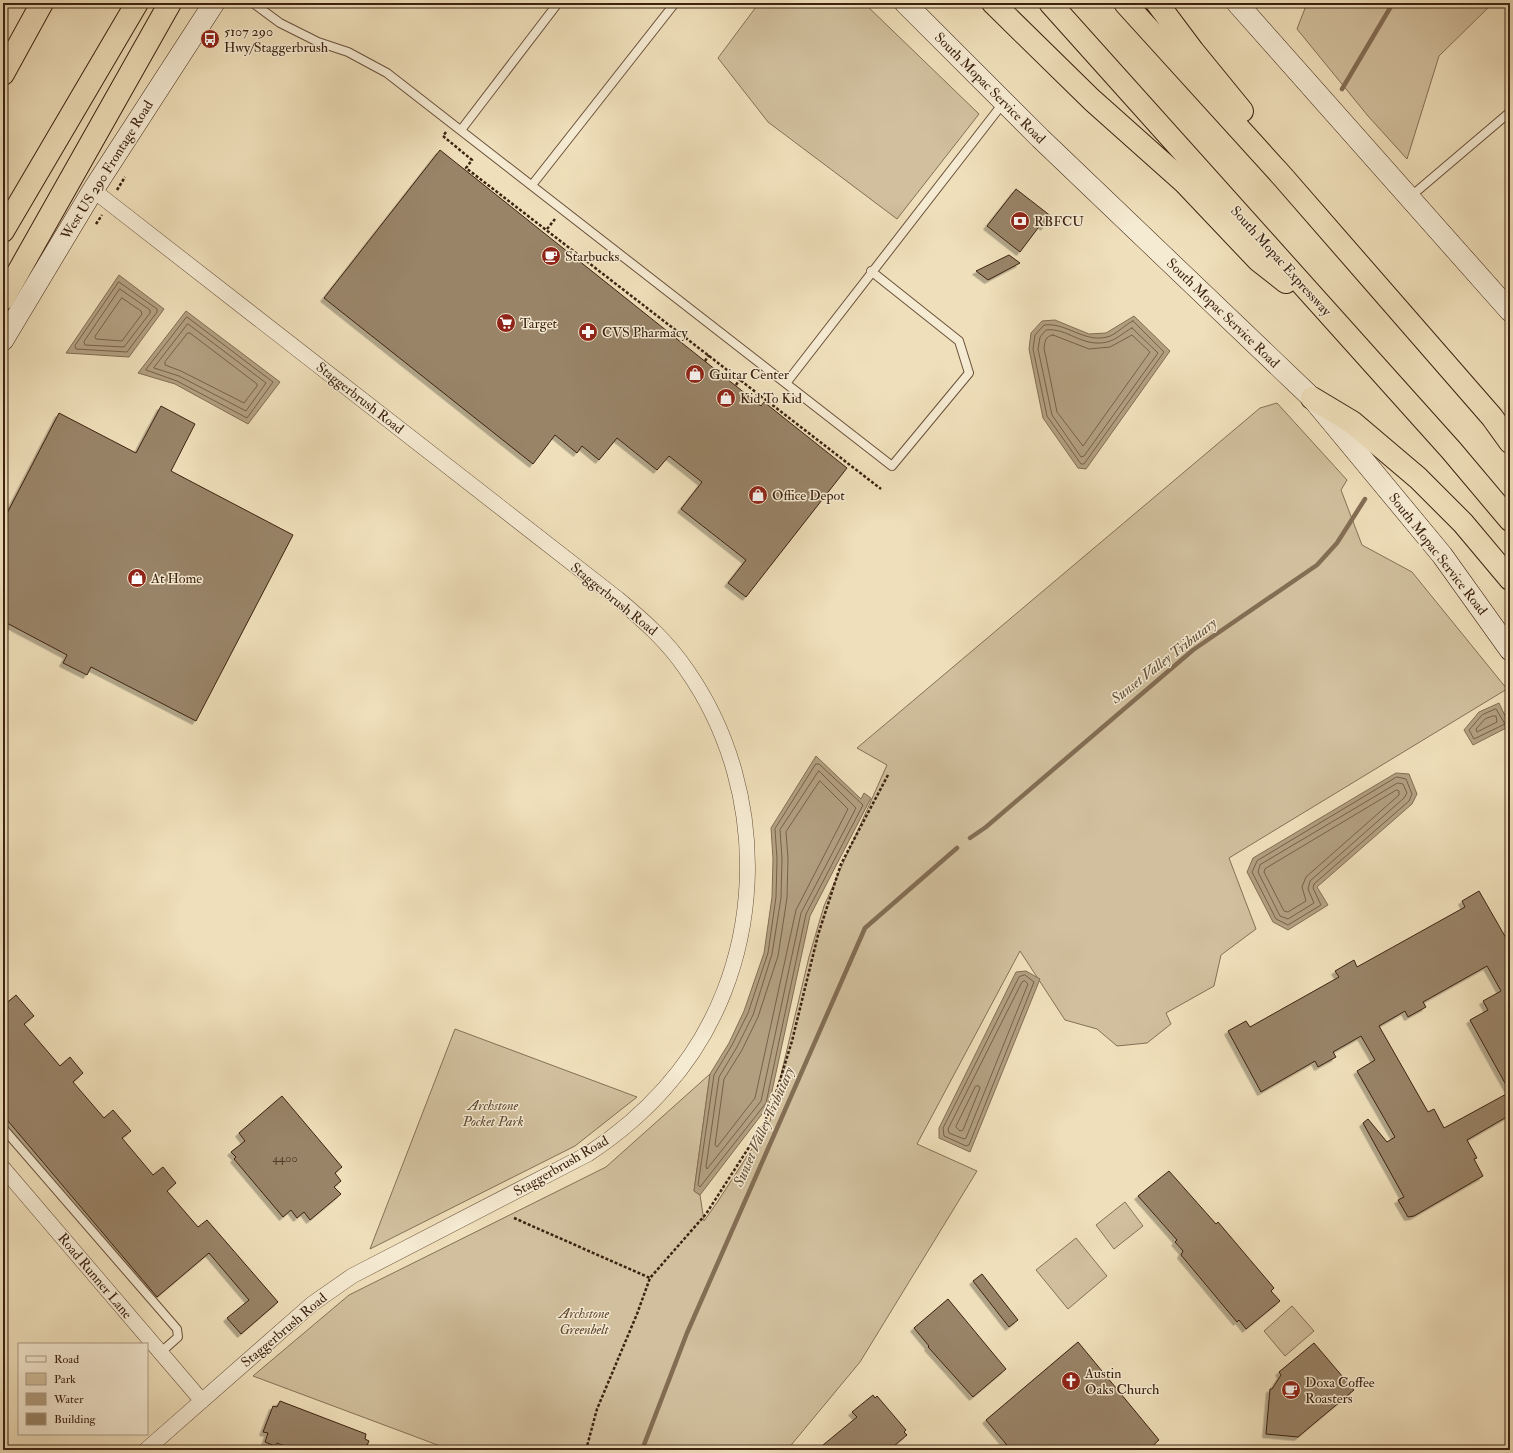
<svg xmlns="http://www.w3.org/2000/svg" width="1513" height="1453" viewBox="0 0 1513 1453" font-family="'IM FELL Double Pica',serif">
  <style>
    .green { fill: #d1bf9d; stroke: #867056 }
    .water { fill: #b29f80; stroke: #836d53 }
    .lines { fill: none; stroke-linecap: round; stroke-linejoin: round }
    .shore { stroke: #776048; stroke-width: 1 }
    .stream { stroke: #836d53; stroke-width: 4.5 }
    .building { fill: #998468; stroke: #3c2210; fill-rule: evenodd; filter: url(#shadow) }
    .service-casing { stroke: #69513a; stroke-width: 10 }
    .minor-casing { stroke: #69513a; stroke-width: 16 }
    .secondary-casing { stroke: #3c2210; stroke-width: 22 }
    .motorway-casing { stroke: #3c2210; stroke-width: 24 }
    .path { stroke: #3c2210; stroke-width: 2.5; stroke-dasharray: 3 2; stroke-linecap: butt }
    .service { stroke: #f5ead2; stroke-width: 8 }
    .minor { stroke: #f5ead2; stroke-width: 15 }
    .secondary { stroke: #f5ead2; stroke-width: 21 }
    .motorway { stroke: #efdfba; stroke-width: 22 }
    .labels { text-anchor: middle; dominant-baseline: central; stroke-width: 3; stroke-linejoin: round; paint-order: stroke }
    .number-label { font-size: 12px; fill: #533a26 }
    .poi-label { font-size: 14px; fill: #3c2210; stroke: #f5ead2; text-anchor: start }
    .street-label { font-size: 14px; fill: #3c2210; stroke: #f5ead2 }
    .park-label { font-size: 14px; font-style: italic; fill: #614933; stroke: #f5ead2 }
    .water-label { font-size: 15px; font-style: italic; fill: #654e37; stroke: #f5ead2 }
  </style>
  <defs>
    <filter id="shadow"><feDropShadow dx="-3.5" dy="3.5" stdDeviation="0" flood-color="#0004"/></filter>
  </defs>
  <rect width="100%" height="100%" fill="#efdfba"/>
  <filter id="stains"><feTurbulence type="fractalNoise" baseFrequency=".005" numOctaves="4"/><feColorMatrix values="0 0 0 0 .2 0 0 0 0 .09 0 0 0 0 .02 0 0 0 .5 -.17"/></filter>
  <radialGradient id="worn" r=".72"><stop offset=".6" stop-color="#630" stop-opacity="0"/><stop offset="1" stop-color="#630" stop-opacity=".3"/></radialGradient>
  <path class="green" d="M 759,3 L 864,3 L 979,114 L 897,219 L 768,122 L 718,58 Z
    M 1307,3 L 1493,3 L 1439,56 L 1407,159 L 1368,116 L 1297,29 Z
    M 1277,403 L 1347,480 L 1341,490 L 1362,545 L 1412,572 L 1507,689 L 1229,858 L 1256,929 L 1221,955 L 1214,986 L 1166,1013 L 1171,1024 L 1147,1043 L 1117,1046 L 1097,1029 L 1065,1020 L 1020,951 L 917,1144 L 977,1171 L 860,1362 L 787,1450 L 732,1450 L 727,1448 L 726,1450 L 451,1450 L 253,1376 L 349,1295 L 606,1167 L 710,1074 L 694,1191 L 700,1195 L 704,1221 L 718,1201 L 770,1121 L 809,957 L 824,906 L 887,765 L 857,748 L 1260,408 Z
    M 455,1029 L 637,1097 L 575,1146 L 370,1249 Z
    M 1125,1202 L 1143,1226 L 1114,1249 L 1096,1225 Z
    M 1076,1238 L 1107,1276 L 1068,1309 L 1036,1270 Z
    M 1292,1306 L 1314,1331 L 1285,1356 L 1264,1331 Z"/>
  <path class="water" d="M 119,275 L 164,309 L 129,357 L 66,353 Z
    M 186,311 L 280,382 L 248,424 L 175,384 L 138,373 Z
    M 1134,316 L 1170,351 L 1086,469 L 1078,468 L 1043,418 L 1029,349 L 1031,333 L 1042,321 L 1055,320 L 1089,334 L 1106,333 Z
    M 1499,703 L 1510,726 L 1473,745 L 1464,730 L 1479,712 Z
    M 816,756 L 861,799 L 864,793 L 871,798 L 810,916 L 769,1105 L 700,1195 L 694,1191 L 710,1074 L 729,1043 L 744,1011 L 764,953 L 772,897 L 773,859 L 771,828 Z
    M 1396,773 L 1409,774 L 1417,794 L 1412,804 L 1317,887 L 1328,905 L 1288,930 L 1273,922 L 1247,872 L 1253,858 Z
    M 1026,971 L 1040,979 L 970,1152 L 939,1138 L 939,1128 L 1016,972 Z"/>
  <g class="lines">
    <path class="shore" d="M 119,282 L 157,309 L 157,312 L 127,352 L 76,349 L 75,346 Z
      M 120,289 L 150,310 L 150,313 L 124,347 L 85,345 L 84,342 Z
      M 122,298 L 141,311 L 142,314 L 122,341 L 96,339 L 95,337 Z
      M 187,317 L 273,382 L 247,418 L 177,381 L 146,370 Z
      M 1133,321 L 1164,352 L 1084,464 L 1081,464 L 1047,416 L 1033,349 L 1035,335 L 1044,325 C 1066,322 1084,343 1107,337 C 1116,335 1124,325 1133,321 Z
      M 188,324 L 266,383 L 246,411 L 179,376 L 154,368 Z
      M 1132,328 L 1158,353 L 1084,456 L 1081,457 L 1052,415 L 1038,349 L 1040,337 L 1046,330 C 1067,327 1082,348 1107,342 C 1116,340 1124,332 1132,328 Z
      M 188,333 L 190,333 L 257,384 L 257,386 L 244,403 L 181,371 L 165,365 L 165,362 Z
      M 1053,335 L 1089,349 L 1110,347 L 1132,335 L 1150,352 L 1083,446 L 1057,412 L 1044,348 C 1045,342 1045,336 1053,335 Z
      M 1496,709 L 1505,724 L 1474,739 L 1469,730 L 1482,715 Z
      M 1493,716 L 1496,716 L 1497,722 L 1477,732 L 1476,729 L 1485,719 Z
      M 816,764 L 819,764 L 863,805 L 806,914 L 766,1103 L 700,1187 L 698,1185 L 714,1075 L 732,1045 L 748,1013 L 768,953 L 776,897 L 777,859 L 775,829 Z
      M 819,771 L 856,808 L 801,913 L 761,1101 L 707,1169 L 706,1167 L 719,1077 L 737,1047 L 753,1015 L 772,954 L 781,898 L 782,858 L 780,830 Z
      M 1397,777 L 1406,779 L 1412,794 L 1409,801 L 1314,884 L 1313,888 L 1321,905 L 1288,925 L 1276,919 L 1252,872 L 1257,861 Z
      M 820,781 L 848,809 L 796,910 L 755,1098 L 717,1147 L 715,1145 L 724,1079 L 742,1050 L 758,1017 L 778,956 L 787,898 L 788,858 L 786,832 Z
      M 1398,783 L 1403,784 L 1407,793 L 1404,798 L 1310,881 L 1308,889 L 1314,903 L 1288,919 L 1280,916 L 1258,872 L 1260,865 Z
      M 1397,790 L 1399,791 L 1399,795 L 1306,877 L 1302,887 L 1306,901 L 1288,912 L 1284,911 L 1264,872 L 1265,869 Z
      M 1025,975 L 1034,982 L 969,1145 L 966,1146 L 944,1136 L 943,1128 L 1019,977 Z
      M 1025,981 L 1028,984 L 966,1138 L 964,1139 L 949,1133 L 948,1129 L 1022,982 Z
      M 976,1086 L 979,1086 L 980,1088 L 963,1130 L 960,1131 L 956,1127 Z"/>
    <path class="stream" d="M 1342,89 L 1393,3
      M 970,838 L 986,827 L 1193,650 L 1317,565 L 1337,543 L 1365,499
      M 642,1450 L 687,1333 L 865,928 L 957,848"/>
  </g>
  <path class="building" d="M 440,150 L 761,406 L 764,402 L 847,468 L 746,597 L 728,583 L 746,560 L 681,509 L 702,482 L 669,456 L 657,470 L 617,438 L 599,460 L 582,446 L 577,453 L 555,435 L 533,464 L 324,298 Z
    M 1016,189 L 1052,217 L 1044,227 L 1041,224 L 1020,252 L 987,226 Z
    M 1009,255 L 1020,263 L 988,280 L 976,271 Z
    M 161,406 L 195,424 L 171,471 L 293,535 L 196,721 L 91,667 L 87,675 L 63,663 L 67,655 L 3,621 L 3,521 L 59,413 L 136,453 Z
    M 1479,891 L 1510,945 L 1510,1115 L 1467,1140 L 1477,1158 L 1474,1159 L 1483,1176 L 1414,1216 L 1408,1217 L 1398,1200 L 1404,1197 L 1363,1123 L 1368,1119 L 1387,1142 L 1395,1137 L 1357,1071 L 1375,1060 L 1361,1036 L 1333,1052 L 1336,1057 L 1318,1067 L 1315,1061 L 1261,1092 L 1228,1031 L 1246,1021 L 1250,1027 L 1339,977 L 1335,971 L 1354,960 L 1357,967 L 1465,907 L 1462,901 ZM 1487,966 L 1501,991 L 1483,1001 L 1488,1010 L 1470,1020 L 1510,1092 L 1444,1128 L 1434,1109 L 1428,1112 L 1379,1026 L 1405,1011 L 1408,1017 L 1426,1007 L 1423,1002 Z
    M 16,995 L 34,1016 L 24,1024 L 60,1066 L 70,1057 L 83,1073 L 73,1082 L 104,1118 L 113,1110 L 131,1131 L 122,1138 L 153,1175 L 163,1167 L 176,1183 L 167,1191 L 198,1227 L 207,1220 L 278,1302 L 241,1334 L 227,1318 L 249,1300 L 209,1253 L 157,1297 L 3,1115 L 3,1006 Z
    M 282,1096 L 342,1167 L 335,1173 L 341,1181 L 334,1187 L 341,1194 L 310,1220 L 304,1212 L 297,1218 L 291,1210 L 283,1217 L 234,1159 L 236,1157 L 231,1152 L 245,1141 L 239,1133 Z
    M 1169,1171 L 1216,1224 L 1218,1222 L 1274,1288 L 1271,1291 L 1280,1301 L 1246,1329 L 1239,1320 L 1237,1322 L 1181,1255 L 1183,1251 L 1175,1242 L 1177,1240 L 1138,1196 Z
    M 982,1274 L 1018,1320 L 1009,1327 L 973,1281 Z
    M 948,1299 L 1006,1369 L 973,1397 L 928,1347 L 929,1346 L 914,1328 Z
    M 1078,1342 L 1159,1440 L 1148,1450 L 1011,1450 L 986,1420 Z
    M 1314,1343 L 1354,1390 L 1298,1437 L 1266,1434 L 1270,1389 L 1272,1389 L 1281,1375 L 1279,1372 Z
    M 873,1395 L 875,1398 L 877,1396 L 906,1430 L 904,1432 L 907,1435 L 889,1450 L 817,1450 L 857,1417 L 852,1412 Z
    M 280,1401 L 366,1434 L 365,1439 L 369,1441 L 365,1450 L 294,1450 L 277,1443 L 275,1446 L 265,1442 L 268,1433 L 263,1432 L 273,1406 L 277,1407 Z"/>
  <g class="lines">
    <g class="service-casing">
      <path id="service" d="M 253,3 L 280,23 L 318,42 L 348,52 L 387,73 L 892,466 L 969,373 L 959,341 L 871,271
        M 461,130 L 558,3
        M 532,185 L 675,3
        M 1410,197 L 1510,112
        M 787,382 L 1004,102
        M 3,1128 L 177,1329 L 178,1337 L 160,1353"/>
    </g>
    <g class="minor-casing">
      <path id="minor" d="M 93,190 L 618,599 C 643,620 667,641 686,669 C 774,794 768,973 665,1088 C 642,1114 617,1135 588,1154 L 352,1276 L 312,1304 L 146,1450
        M 3,1168 L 202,1401"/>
    </g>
    <g class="secondary-casing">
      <path id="secondary" d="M 905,3 L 1040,138 L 1312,398 L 1442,555 L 1510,650
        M 1237,3 L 1510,311
        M 3,340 L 93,190 L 214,3"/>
    </g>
    <g class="motorway-casing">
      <path id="motorway" d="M 993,3 L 1092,100 L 1184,182 L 1258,260 L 1286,282
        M 1050,3 L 1451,450 L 1510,520
        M 1125,3 L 1282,176 L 1492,417 L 1510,442
        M 1157,3 L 1193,51 L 1242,111
        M 3,74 L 42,3
        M 3,231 L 137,3
        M 3,299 L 170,3
        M 1312,398 L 1352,422 L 1418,478 L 1463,523 L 1510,579"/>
    </g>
    <path class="path" d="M 446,132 L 443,136 L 472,160 L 466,168 L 881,489
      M 117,190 L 125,177
      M 96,224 L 102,215
      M 547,229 L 555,219
      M 705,361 L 709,355
      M 736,385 L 740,379
      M 754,400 L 758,393
      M 514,1218 L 650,1278
      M 586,1450 L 597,1409 L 637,1314 L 650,1278 L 706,1214 L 762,1127 L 772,1106 L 792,1041 L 818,935 L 841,864 L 888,775"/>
    <use href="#service" class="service"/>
    <use href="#minor" class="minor"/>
    <use href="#secondary" class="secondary"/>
    <use href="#motorway" class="motorway"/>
  </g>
  <defs>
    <g id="bus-disc" transform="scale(1)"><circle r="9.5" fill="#8f2418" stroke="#f5ead2"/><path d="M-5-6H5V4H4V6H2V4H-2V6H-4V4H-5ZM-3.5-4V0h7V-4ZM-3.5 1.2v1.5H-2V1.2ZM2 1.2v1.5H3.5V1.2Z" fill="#fff"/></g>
    <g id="bank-disc" transform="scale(1)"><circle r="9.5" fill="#8f2418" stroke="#f5ead2"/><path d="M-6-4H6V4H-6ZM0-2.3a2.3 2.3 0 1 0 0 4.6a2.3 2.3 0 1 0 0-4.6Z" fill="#fff"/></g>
    <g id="cafe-disc" transform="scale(1)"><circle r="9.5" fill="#8f2418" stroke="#f5ead2"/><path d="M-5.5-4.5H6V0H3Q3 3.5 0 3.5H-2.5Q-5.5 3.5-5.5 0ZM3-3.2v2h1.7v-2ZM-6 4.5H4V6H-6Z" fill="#fff"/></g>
    <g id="supermarket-disc" transform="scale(1)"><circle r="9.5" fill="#8f2418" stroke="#f5ead2"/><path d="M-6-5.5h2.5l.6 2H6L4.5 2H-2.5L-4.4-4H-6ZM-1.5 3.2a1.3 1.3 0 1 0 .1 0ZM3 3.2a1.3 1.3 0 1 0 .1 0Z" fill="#fff"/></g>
    <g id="pharmacy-disc" transform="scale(1)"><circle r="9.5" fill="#8f2418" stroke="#f5ead2"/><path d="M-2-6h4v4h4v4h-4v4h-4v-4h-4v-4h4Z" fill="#fff"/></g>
    <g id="shop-disc" transform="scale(1)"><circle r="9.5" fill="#8f2418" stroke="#f5ead2"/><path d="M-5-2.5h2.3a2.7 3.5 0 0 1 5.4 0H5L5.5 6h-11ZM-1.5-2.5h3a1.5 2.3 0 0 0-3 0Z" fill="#fff"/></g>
    <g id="church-disc" transform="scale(1)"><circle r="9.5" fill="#8f2418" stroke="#f5ead2"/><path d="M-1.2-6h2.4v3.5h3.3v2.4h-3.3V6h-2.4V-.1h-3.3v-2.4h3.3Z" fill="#fff"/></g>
  </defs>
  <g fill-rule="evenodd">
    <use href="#bus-disc" x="210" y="39"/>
    <use href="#bank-disc" x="1020" y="221"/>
    <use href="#cafe-disc" x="551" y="256"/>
    <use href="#supermarket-disc" x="506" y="323"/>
    <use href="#pharmacy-disc" x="588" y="332"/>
    <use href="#shop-disc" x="695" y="374"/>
    <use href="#shop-disc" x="726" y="398"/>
    <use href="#shop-disc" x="758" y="495"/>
    <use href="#shop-disc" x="137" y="578"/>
    <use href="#church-disc" x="1071" y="1381"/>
    <use href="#cafe-disc" x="1291" y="1390"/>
  </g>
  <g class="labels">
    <g class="number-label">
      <text x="285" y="1158">4400</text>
    </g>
    <g class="poi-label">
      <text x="224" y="31">5107 290<tspan x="224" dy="16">Hwy/Staggerbrush</tspan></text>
      <text x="1034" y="221">RBFCU</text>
      <text x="565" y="256">Starbucks</text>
      <text x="520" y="323">Target</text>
      <text x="602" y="332">CVS Pharmacy</text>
      <text x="709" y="374">Guitar Center</text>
      <text x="740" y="398">Kid To Kid</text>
      <text x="772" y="495">Office Depot</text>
      <text x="151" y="578">At Home</text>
      <text x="1085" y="1373">Austin<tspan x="1085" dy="16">Oaks Church</tspan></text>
      <text x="1305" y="1382">Doxa Coffee<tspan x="1305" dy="16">Roasters</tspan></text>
    </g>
    <g class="street-label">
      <text transform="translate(990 88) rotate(45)">South Mopac Service Road</text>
      <text transform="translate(107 170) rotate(-58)">West US 290 Frontage Road</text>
      <text transform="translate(1281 261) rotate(48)">South Mopac Expressway</text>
      <text transform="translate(1223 313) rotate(44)">South Mopac Service Road</text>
      <text transform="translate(360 398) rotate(38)">Staggerbrush Road</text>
      <text transform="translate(1438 554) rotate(52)">South Mopac Service Road</text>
      <text transform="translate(614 599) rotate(39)">Staggerbrush Road</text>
      <text transform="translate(561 1166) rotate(-30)">Staggerbrush Road</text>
      <text transform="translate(95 1276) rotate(50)">Road Runner Lane</text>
      <text transform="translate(284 1330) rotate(-40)">Staggerbrush Road</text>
    </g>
    <g class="park-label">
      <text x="493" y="1105">Archstone<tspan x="493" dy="16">Pocket Park</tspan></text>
      <text x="584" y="1313">Archstone<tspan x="584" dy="16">Greenbelt</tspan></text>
    </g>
    <g class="water-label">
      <text transform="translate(1164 661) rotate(-38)">Sunset Valley Tributary</text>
      <text transform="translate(764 1127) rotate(-66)">Sunset Valley Tributary</text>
    </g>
  </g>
  <rect width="1513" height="1453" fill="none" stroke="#efdfba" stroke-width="16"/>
  <rect x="4" y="4" width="1505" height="1445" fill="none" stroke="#3c2210" stroke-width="2"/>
  <rect x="8" y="8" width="1497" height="1437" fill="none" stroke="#3c2210"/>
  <rect x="18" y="1343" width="130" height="92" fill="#f5ead2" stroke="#ab9a84"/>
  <rect x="26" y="1356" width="20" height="6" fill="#f5ead2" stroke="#ab9a84"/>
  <text x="54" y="1363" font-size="12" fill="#3c2210">Road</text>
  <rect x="26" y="1373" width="20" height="12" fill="#d1bf9d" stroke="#ab9a84"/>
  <text x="54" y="1383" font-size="12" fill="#3c2210">Park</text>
  <rect x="26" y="1393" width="20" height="12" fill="#b29f80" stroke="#ab9a84"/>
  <text x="54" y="1403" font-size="12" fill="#3c2210">Water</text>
  <rect x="26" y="1413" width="20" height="12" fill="#998468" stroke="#ab9a84"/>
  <text x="54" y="1423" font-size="12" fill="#3c2210">Building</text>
  <rect width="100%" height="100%" filter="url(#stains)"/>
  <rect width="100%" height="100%" fill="url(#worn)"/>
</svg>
